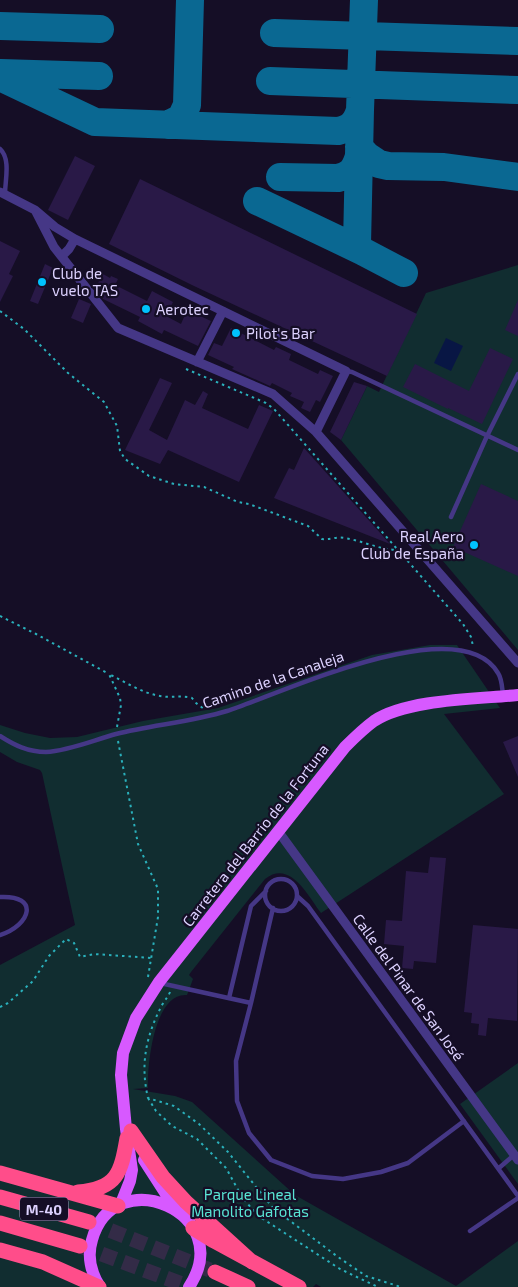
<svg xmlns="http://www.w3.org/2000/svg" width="518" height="1287" viewBox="0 0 518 1287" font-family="'Exo 2',sans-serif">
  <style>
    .green { fill: #112d30 }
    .water { fill: #081644 }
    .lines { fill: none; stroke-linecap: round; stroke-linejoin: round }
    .taxiway { stroke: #0a6892; stroke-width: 28 }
    .building { fill: #291947 }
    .highway-tunnel { stroke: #332b47; stroke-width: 15; stroke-dasharray: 15 8; stroke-linecap: butt }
    .path { stroke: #2ab0bb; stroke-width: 2; stroke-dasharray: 2.5 4; stroke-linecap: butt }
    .lane { stroke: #453786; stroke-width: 4.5 }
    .street { stroke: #453786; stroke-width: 9 }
    .primary { stroke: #d759ff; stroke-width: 12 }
    .highway { stroke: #ff4d8a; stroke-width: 15 }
    .poi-dot { fill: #00c2fd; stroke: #150e26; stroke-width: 2 }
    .labels { text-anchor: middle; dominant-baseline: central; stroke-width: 4.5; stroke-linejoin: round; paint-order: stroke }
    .shield { fill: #150e26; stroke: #a197be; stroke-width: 1 }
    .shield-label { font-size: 14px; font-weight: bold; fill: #ddd2ff }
    .poi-label { font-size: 15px; fill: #ddd2ff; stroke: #150e26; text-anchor: start }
    .street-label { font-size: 15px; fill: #ddd2ff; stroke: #150e26 }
    .park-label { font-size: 15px; fill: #59e4d4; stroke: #150e26 }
  </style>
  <rect width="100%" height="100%" fill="#150e26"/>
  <path class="green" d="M 518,265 L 518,650 L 341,440 L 367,386 L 379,392 L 426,293 Z
    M 430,645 L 457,645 L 500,708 L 444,714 L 504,794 L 321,913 C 308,896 290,859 265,879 L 191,972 L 189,975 L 193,979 L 187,995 C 154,992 147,1066 148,1088 L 133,1089 L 175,1096 L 192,1102 L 295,1195 L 456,1286 L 518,1241 L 518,1287 L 321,1287 L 316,1284 L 313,1287 L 0,1287 L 0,965 L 75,925 L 42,773 L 40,770 L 17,762 L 0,752 L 0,725 L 25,733 L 50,738 L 77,737 L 143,721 L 218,708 L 372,655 Z
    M 518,1063 L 518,1184 L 460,1104 Z"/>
  <path class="water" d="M 446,338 L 463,346 L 451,371 L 434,363 Z"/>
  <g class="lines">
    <path class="taxiway" d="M 0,26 L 100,29
      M 274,33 L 518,41
      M 1,73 L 99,76
      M 0,77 L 95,122 L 338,131 C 351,128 356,123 360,110 L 364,0
      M 270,81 L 518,90
      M 360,110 L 357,244 L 362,251 L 404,273
      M 167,125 L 181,118 L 187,105 L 190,0
      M 359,147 L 367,156 L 379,164 L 388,166 L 444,167 L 518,177
      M 280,177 L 338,178 C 351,175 355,169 359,156
      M 257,201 L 362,251"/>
  </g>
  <path class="building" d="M 75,156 L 95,166 L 68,220 L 48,210 Z
    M 140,179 L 417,314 L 387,376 L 194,286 L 109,244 Z
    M 0,241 L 20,251 L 9,274 L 13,276 L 0,302 Z
    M 45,264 L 53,268 L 38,304 L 30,301 Z
    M 103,274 L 110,278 L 111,276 L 118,279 L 115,285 L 147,301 L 152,291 L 173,302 L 166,316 L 181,324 L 187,310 L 211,321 L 198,346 L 164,330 L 162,334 L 138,321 L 140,317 L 103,299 L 98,293 L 102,285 L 98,283 Z
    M 79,299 L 91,304 L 83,323 L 71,318 Z
    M 518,300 L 518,336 L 505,330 Z
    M 231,328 L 274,350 L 276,347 L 291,354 L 289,360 L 318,374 L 320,370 L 333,376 L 320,402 L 316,400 L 310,412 L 301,408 L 304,402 L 290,396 L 292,393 L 272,383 L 270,386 L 232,369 L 234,367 L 208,355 L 214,343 L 222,346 Z
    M 490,348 L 513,359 L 482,424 L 448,408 L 448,409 L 403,387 L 415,364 L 469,391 Z
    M 160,378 L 172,383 L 149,430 L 167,440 L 185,400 L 195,405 L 203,391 L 208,394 L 202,408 L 248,429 L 259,405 L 273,411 L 239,482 L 168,450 L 160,464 L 125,450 Z
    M 354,382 L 367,386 L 341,440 L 330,432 Z
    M 304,448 L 390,544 L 274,498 L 289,468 L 294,470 Z
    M 481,484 L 518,501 L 518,576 L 453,547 Z
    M 518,736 L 518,777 L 503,742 Z
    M 430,857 L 446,858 L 436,963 L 414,961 L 413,969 L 402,968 L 404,946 L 384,944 L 386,920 L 402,921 L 406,871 L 428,873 Z
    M 473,925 L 518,929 L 517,1021 L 488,1018 L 486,1036 L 478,1035 L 479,1024 L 471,1023 L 472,1013 L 464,1012 Z"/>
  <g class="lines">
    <path class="highway-tunnel" d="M 89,1222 L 215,1272
      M 80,1246 L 190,1287"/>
    <path class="path" d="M 0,311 L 24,329 L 68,373 L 104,402 L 117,426 L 120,451 L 125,459 L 149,476 L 174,484 L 204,487 L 238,502 L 249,504 L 308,526 L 322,539 C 330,540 337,536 345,538 C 363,541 380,550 398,550
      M 186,369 L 266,403 L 274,409 L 463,624 L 471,637 L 473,646
      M 0,616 L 36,634 L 109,674
      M 117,727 L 121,705 L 120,698 L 109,674 C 125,682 142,693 160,696 C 171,698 181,695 192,698 L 196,703 L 204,709
      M 118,741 L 138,844 L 158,889 L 158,917 L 148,977
      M 170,992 C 168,997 165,1000 162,1005 C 146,1036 140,1064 148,1098 L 174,1106 L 199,1124 L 228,1152 L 273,1208 L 338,1257 L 366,1276 L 401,1287
      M 0,1007 L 8,1003 L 33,981 L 49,956 L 66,939 L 74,943 L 80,957 L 94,954 L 152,958
      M 148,1098 L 156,1111 L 172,1126 L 197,1139 L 226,1168 L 242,1197 L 257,1215 L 340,1269 L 378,1287"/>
    <path class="lane" d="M 0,149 C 11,159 5,181 5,194
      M 346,371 L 352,372 L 518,450
      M 451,517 L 487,436 L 518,374
      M 0,736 C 14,745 28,752 46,752 C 68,751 94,740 116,734 C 152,725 191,722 227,711 C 280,694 459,608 498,673 C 502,679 502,687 503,695
      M265 895a16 16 0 1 1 32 0a16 16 0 1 1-32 0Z
      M 297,896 L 308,906 L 518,1196
      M 0,897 C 40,895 31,925 0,935
      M 160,983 L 251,1003 L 236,1061 L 237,1101 L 249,1133 L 271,1160 L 312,1176 L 343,1179 L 381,1172 L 408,1163 L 464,1121
      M 229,998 L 251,906 L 266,891
      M 251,1003 L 273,908
      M 499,1168 L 514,1155
      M 470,1231 L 518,1198"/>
    <path class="street" d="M 0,192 L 35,210 L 55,227 L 75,239 L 346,371 L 316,432
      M 35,210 L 54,247 L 118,328 L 273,394 L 316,432 L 518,663
      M 62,256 L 69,249 L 75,239
      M 197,362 L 223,311
      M 278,831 L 518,1160"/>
    <path class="primary" d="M 144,1160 L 175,1208
      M 120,1206 L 130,1181 L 132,1170 L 126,1129 L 121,1075 L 123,1053 L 136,1018 L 159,982 L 345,747 C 354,738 363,729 374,721 C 407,699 478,699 518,695
      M 100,1287 C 91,1273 87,1256 92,1240 C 114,1160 238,1213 189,1287"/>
    <path class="highway" d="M 131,1131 L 163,1177 L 186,1202 L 252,1262
      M 0,1173 L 118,1206
      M 78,1192 C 117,1189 121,1173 127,1138
      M 0,1197 L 89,1222
      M 0,1223 L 80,1246
      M 193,1228 L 214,1241 L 299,1287
      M 0,1250 L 43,1262 L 99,1287
      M 215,1272 L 248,1287"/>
  </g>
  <g class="poi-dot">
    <circle cx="42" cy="282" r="5"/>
    <circle cx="146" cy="309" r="5"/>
    <circle cx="236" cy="333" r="5"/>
    <circle cx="474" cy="545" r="5"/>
  </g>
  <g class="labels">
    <rect class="shield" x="20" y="1197.5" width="48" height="23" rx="4"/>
    <g class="shield-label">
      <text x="44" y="1209">M-40</text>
    </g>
    <g class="poi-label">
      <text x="52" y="273">Club de<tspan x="52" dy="17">vuelo TAS</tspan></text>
      <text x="156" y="309">Aerotec</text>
      <text x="246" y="333">Pilot's Bar</text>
      <text x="464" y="536" text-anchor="end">Real Aero<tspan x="464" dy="17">Club de España</tspan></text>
    </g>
    <g class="street-label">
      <text transform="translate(273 679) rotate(-19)">Camino de la Canaleja</text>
      <text transform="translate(255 835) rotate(-52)">Carretera del Barrio de la Fortuna</text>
      <text transform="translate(409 987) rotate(54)">Calle del Pinar de San José</text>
    </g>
    <g class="park-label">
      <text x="250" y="1194">Parque Lineal<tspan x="250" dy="17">Manolito Gafotas</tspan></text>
    </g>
  </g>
</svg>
